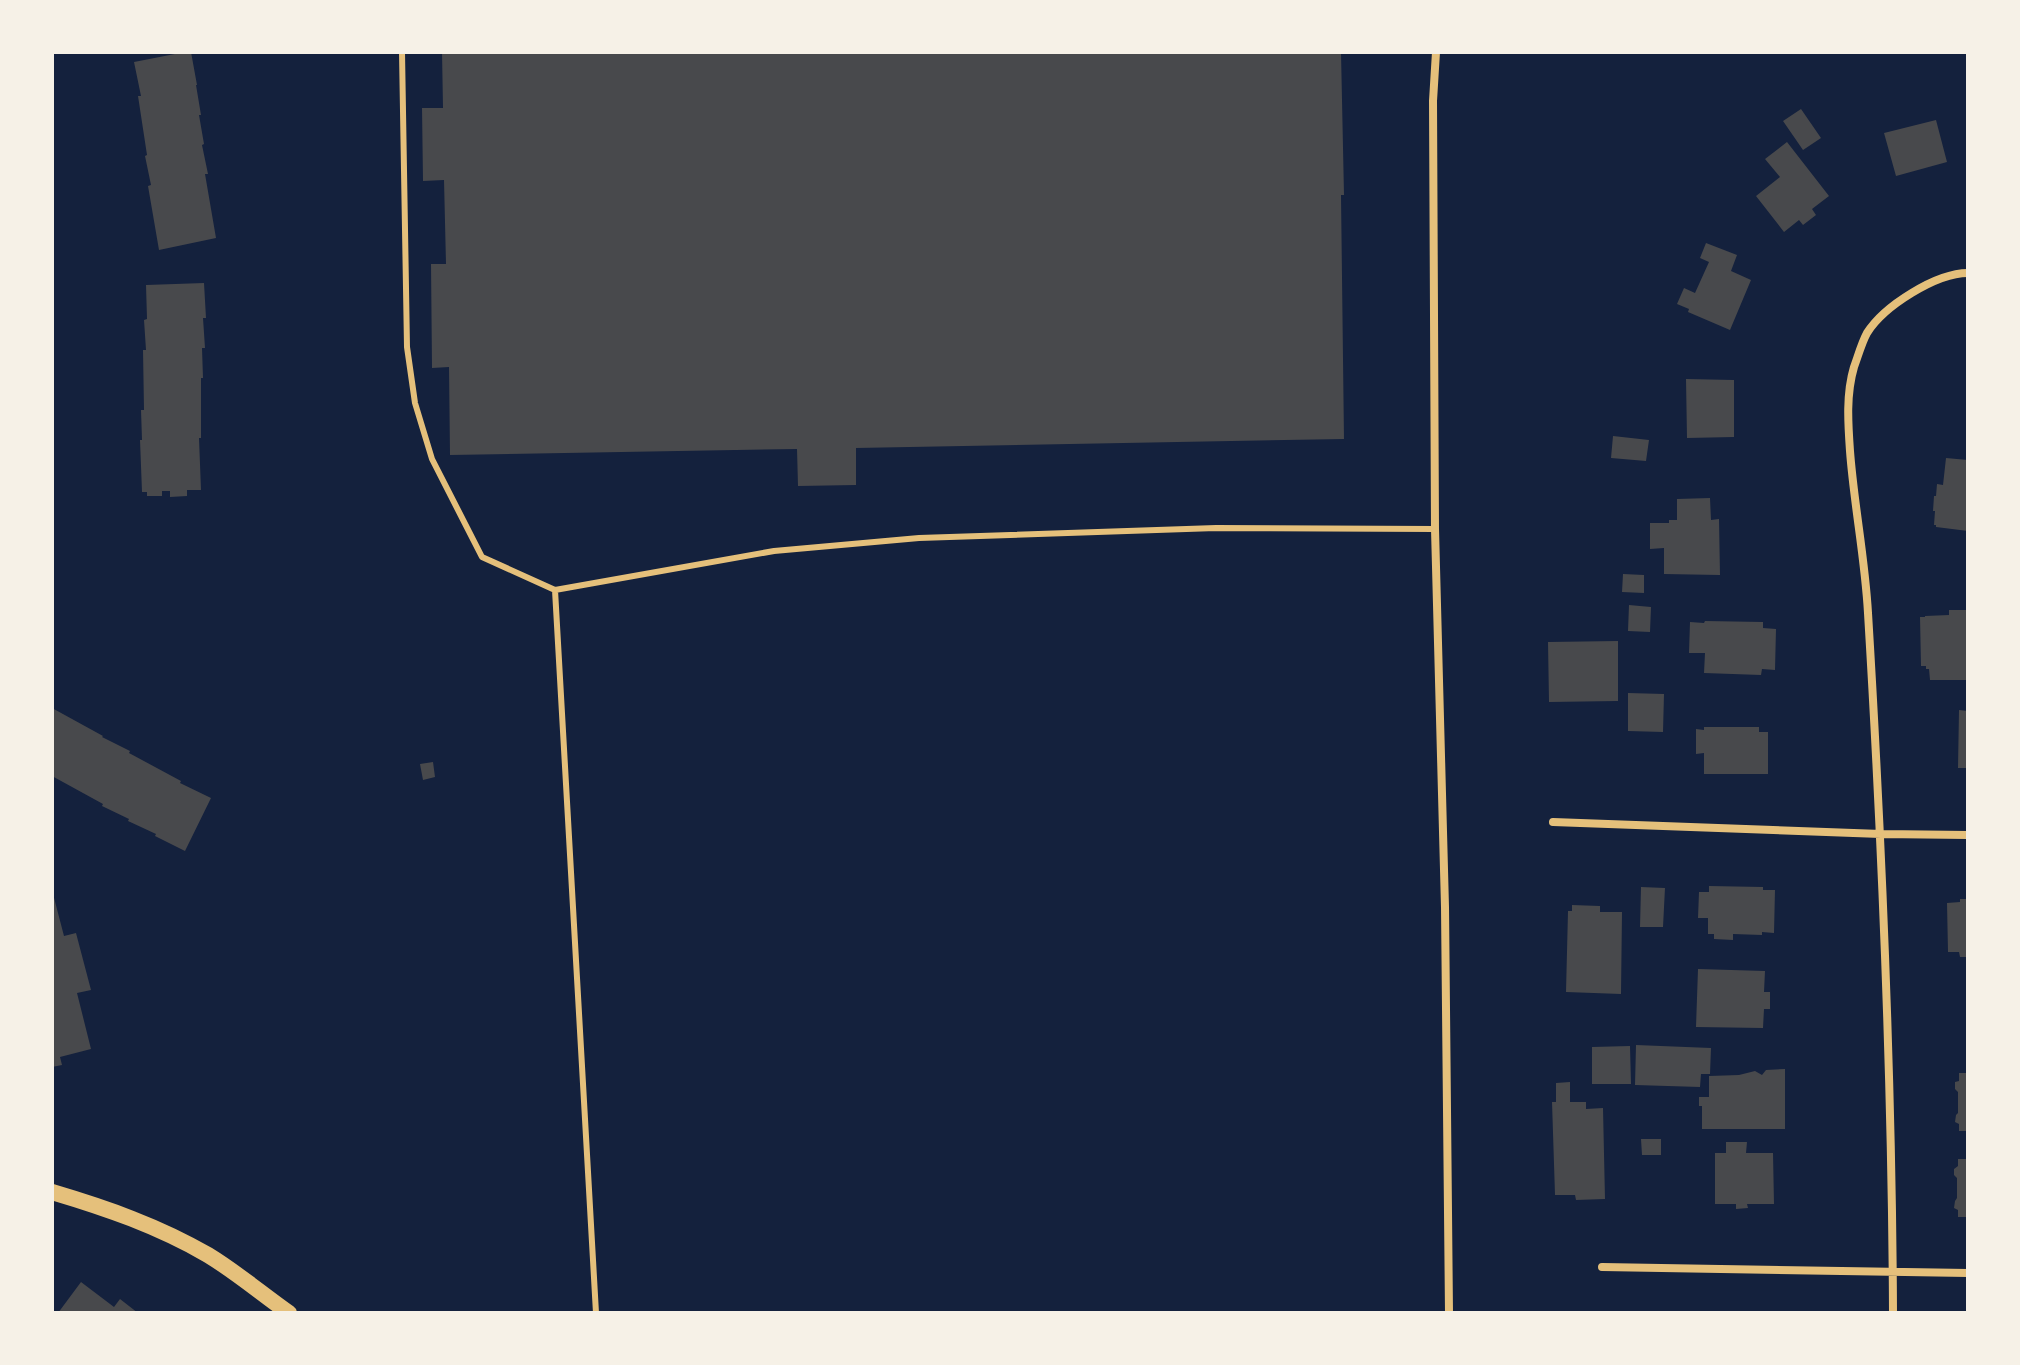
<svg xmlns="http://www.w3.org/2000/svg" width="2020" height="1365" viewBox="0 0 2020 1365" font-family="'Public Sans',sans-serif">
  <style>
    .building { fill: #48494c }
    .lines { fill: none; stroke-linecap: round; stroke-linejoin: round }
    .service { stroke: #e5c07b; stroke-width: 6 }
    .minor { stroke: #e5c07b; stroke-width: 8 }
    .secondary { stroke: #e5c07b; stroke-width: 16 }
  </style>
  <rect width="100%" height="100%" fill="#14213d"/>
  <path class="building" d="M 185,52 L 191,52 L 197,85 L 196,85 L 201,115 L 199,115 L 204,144 L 202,145 L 208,174 L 205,174 L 216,238 L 159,250 L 148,186 L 151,185 L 145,156 L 147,155 L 138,96 L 141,96 L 134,62 Z
    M 442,52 L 1341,52 L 1344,195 L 1341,195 L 1344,439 L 856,448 L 856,485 L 798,486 L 797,449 L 450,455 L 449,367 L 432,368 L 431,264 L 446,264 L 444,180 L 423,181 L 422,108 L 443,108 Z
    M 1801,109 L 1821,138 L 1803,150 L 1783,121 Z
    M 1936,120 L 1947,162 L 1896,176 L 1884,133 Z
    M 1787,142 L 1829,196 L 1812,209 L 1816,215 L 1803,225 L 1799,220 L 1784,232 L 1756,196 L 1780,177 L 1765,159 Z
    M 1706,243 L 1737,255 L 1731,271 L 1751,280 L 1730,330 L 1688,312 L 1689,309 L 1677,304 L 1684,288 L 1695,293 L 1709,262 L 1700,258 Z
    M 204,283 L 206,318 L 203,318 L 205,348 L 202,348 L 203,378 L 201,378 L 201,438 L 199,438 L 201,490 L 187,490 L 187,496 L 170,497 L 170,491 L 162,491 L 162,496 L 147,496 L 147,492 L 142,492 L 140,440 L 142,440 L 141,410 L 144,410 L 143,350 L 146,350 L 144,320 L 147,319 L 146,285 Z
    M 1686,379 L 1734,380 L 1734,437 L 1687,438 Z
    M 1613,436 L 1649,440 L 1646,461 L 1611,458 Z
    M 1946,458 L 1968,460 L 1968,531 L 1936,527 L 1936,525 L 1934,525 L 1935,511 L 1933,511 L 1934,496 L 1936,496 L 1937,484 L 1943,485 Z
    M 1710,498 L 1711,520 L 1719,519 L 1720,575 L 1664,574 L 1664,548 L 1650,549 L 1650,523 L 1669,523 L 1669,520 L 1677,520 L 1677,499 Z
    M 1623,574 L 1644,575 L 1644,593 L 1622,592 Z
    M 1629,605 L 1651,607 L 1650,632 L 1628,631 Z
    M 1949,610 L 1968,610 L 1968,680 L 1930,680 L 1929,669 L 1926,669 L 1926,666 L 1921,666 L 1920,617 L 1925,617 L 1925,616 L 1949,615 Z
    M 1705,621 L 1763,622 L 1763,628 L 1776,629 L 1775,670 L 1762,669 L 1761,675 L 1704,673 L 1705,653 L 1689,653 L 1690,622 L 1704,623 Z
    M 1618,641 L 1618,701 L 1549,702 L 1548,642 Z
    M 1628,693 L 1664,694 L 1663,732 L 1628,731 Z
    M 52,708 L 103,736 L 102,737 L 130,751 L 129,753 L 181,781 L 180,783 L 211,798 L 185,851 L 155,836 L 156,834 L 128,821 L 129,819 L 102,806 L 103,804 L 52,776 Z
    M 1959,710 L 1968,711 L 1968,768 L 1958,768 Z
    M 1704,727 L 1759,727 L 1759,732 L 1768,732 L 1768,774 L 1704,774 L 1704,753 L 1696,754 L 1696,729 L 1704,730 Z
    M 433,762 L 435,777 L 423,780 L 420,764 Z
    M 1709,886 L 1763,887 L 1763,890 L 1775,890 L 1774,933 L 1762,932 L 1762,935 L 1733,934 L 1733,940 L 1714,939 L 1714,934 L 1708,934 L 1708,918 L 1698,918 L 1699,892 L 1709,892 Z
    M 1641,887 L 1665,888 L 1663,927 L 1640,927 Z
    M 52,890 L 64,936 L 76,933 L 91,990 L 77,993 L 91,1049 L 60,1057 L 62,1065 L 52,1067 Z
    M 1960,899 L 1968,899 L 1968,957 L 1960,957 L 1959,952 L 1948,952 L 1947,903 L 1960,902 Z
    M 1572,905 L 1600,906 L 1600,912 L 1622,912 L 1621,994 L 1566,992 L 1568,911 L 1572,911 Z
    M 1698,969 L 1765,971 L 1764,992 L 1770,992 L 1770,1009 L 1764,1009 L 1763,1028 L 1696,1027 Z
    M 1636,1045 L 1711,1048 L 1710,1074 L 1701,1074 L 1700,1087 L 1635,1085 Z
    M 1630,1046 L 1631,1084 L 1592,1084 L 1592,1047 Z
    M 1785,1069 L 1785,1129 L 1702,1129 L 1702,1106 L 1699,1106 L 1699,1097 L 1709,1097 L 1709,1076 L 1739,1075 L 1755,1071 L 1762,1075 L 1766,1070 Z
    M 1959,1073 L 1968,1073 L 1968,1131 L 1959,1131 L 1959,1124 L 1955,1122 L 1956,1115 L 1958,1113 L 1958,1092 L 1955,1089 L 1955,1082 L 1959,1081 Z
    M 1570,1082 L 1570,1102 L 1586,1102 L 1586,1109 L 1603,1108 L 1605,1199 L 1576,1200 L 1575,1195 L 1555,1195 L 1552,1102 L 1556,1102 L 1556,1083 Z
    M 1641,1139 L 1661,1139 L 1661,1155 L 1642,1155 Z
    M 1726,1142 L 1747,1142 L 1746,1153 L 1773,1153 L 1774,1204 L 1747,1204 L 1748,1208 L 1736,1209 L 1736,1204 L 1715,1204 L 1715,1153 L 1726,1153 Z
    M 1958,1159 L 1968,1159 L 1968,1217 L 1958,1217 L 1958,1210 L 1954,1208 L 1955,1201 L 1957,1198 L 1957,1178 L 1954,1175 L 1954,1169 L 1958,1166 Z
    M 81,1282 L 114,1307 L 120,1299 L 138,1313 L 58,1313 Z"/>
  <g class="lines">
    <path class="service" d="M 402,52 L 407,347 L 415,403 L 432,459 L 482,557 L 555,590 L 774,551 L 919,538 L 1216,528 L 1435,529
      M 555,590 L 596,1313"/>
    <path class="minor" d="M 1436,52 L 1433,101 L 1435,529 L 1445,907 L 1449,1313
      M 1553,822 L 1881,834 L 1968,835
      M 1602,1267 L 1968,1273
      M 1893,1313 C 1892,1079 1882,846 1868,613 C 1865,558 1854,505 1850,451 C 1848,423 1846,394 1854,367 C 1858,356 1862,342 1867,333 C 1884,306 1936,273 1968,273"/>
    <path class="secondary" d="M 52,1192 C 106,1208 158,1226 208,1255 C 236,1272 262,1294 289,1313"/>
  </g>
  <rect width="2020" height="1365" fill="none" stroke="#f6f1e7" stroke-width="108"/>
</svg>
